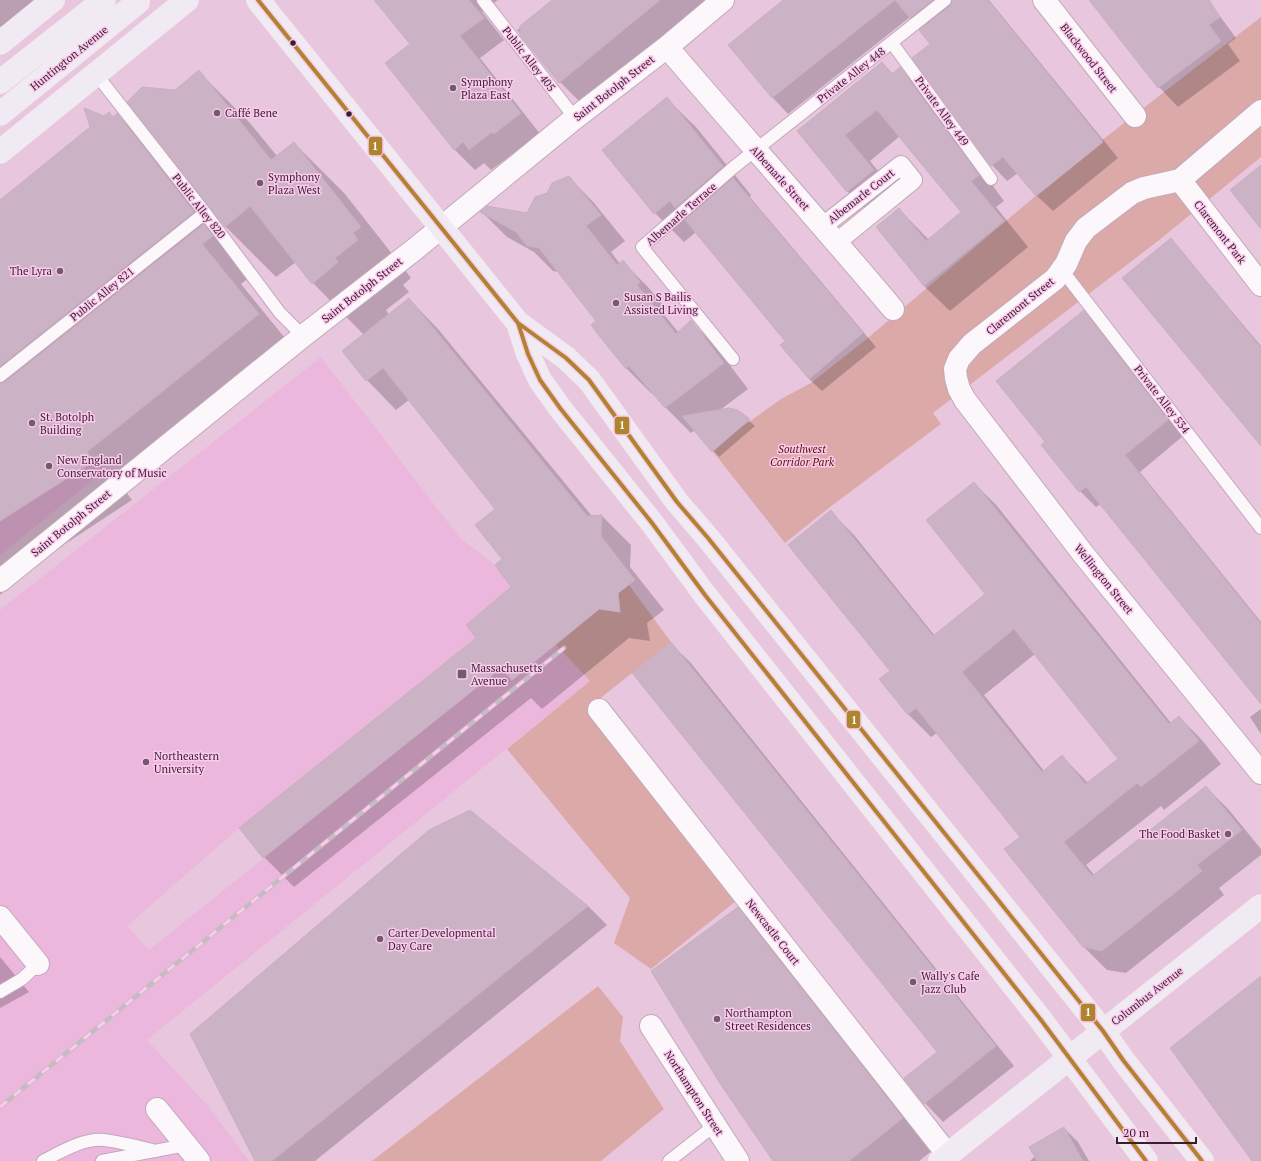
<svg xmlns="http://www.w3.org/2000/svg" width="1261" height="1161" viewBox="0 0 1261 1161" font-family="'PT Serif',serif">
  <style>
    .built { fill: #ebb7dc }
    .green { fill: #dca9a9 }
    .shadow { fill: #0003; fill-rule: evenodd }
    .building { fill: #cbb2c5; stroke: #c9afc1; fill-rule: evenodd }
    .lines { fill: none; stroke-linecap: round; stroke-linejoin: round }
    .service-casing { stroke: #c2a8ba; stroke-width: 14 }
    .pedestrian-casing { stroke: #c2a8ba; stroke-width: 20 }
    .minor-casing { stroke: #c2a8ba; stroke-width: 24 }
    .primary-casing { stroke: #f5e6f0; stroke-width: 24 }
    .service { stroke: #fcf7fa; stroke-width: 12 }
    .pedestrian { stroke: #fcf7fa; stroke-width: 18 }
    .minor { stroke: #fcf7fa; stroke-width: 22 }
    .primary { stroke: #f0ebf2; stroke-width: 22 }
    .rail-casing { stroke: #c5bcc3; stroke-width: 4.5 }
    .rail { stroke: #fccaed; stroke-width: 3; stroke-dasharray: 9; stroke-linecap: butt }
    .bus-1-casing { stroke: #fccaed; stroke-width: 7 }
    .bus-1 { stroke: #af842e; stroke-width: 4 }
    .bus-dot { fill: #361f30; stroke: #fccaed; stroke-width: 1.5 }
    .poi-dot { fill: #745a6d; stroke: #fccaed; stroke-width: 1.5 }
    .labels { text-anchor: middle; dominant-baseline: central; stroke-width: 3; stroke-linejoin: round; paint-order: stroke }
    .street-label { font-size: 11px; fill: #361f30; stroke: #fccaed }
    .poi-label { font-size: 11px; fill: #361f30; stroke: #fccaed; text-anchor: start }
    .park-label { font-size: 11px; font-style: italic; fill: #581300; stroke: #fccaed }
    .line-badge { stroke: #fccaed; stroke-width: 1.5 }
    .badge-label { font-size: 11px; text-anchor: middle; font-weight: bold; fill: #fff }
  </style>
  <rect width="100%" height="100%" fill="#e8c7de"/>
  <path class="built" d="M 321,357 L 460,538 L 495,565 L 511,587 L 466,625 L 476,638 L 239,828 L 127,926 L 149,950 L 501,668 L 512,680 L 556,645 L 590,681 L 147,1040 L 207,1105 L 249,1161 L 0,1161 L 0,610 Z
    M 0,394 L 94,461 L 104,471 L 0,555 Z"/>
  <path class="green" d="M 1261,17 L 1261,157 L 1158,241 L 933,413 L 941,424 L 830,507 L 785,543 L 711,449 L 781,399 L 811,383 L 869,337 L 1097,144 Z
    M 629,585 L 671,642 L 588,708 L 736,901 L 651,969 L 614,943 L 630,898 L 507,749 L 590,681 L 556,645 L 603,606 L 618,606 L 619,600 L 616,595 Z
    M 598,986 L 623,1017 L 620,1041 L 664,1109 L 601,1161 L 372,1161 Z"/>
  <path class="shadow" d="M 0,0 L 53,0 L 0,42 Z
    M 376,0 L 498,0 L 482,12 L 504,40 L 480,58 L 541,135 L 515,154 L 514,153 L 491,170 L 484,163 L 475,170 L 454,149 L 411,45 Z
    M 554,0 L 708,0 L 581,103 L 560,82 L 517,30 Z
    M 785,0 L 989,0 L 1118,158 L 1053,211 L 1037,196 L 1018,173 L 1007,181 L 992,165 L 932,44 L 922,29 L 910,17 L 788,114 L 773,98 L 730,45 Z
    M 1090,0 L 1208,0 L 1236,38 L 1228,44 L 1240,61 L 1178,107 L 1159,87 Z
    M 882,63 L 893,74 L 900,69 L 926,94 L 1004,201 L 996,207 L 1028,247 L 950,311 L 924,286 L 899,209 L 929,240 L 962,212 L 900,136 L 870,161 L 898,196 L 873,216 L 847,191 L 798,131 Z
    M 199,72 L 250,123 L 277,156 L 294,143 L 345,194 L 411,278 L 403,285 L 409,292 L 386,310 L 389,315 L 409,299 L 438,329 L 592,516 L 602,516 L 631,545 L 630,567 L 664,610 L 647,623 L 650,641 L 629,638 L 542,709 L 531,698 L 294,887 L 264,857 L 478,638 L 513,587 L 504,559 L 496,509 L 410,399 L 396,410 L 367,380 L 364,335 L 313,283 L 296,262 L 276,277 L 225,226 L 175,91 Z
    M 667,99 L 696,127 L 751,195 L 750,197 L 876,347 L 822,391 L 809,379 L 786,341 L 696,232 L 684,242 L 655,213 L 604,151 Z
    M 117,114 L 156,154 L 251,276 L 241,284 L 297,353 L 126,492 L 132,500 L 36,563 L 0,595 L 0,202 L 104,117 L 114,118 Z
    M 569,177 L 594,203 L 625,241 L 611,252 L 620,264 L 623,262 L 648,287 L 665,308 L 661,311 L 679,333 L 691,322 L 716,347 L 748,389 L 720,410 L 737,411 L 755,426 L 719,457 L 695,430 L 691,433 L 666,408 L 653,393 L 652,394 L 627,369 L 592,325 L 597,321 L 559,272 L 553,271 L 534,252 L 507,237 L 482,212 L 527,214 L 548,194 Z
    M 1171,240 L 1183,253 L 1261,346 L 1261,444 Z
    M 1083,312 L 1100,328 L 1183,436 L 1140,472 L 1261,622 L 1261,702 L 1101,504 L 1096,507 L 1080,491 L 1047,442 Z
    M 974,483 L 997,506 L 1171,723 L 1179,717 L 1202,740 L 1221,764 L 1164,810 L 1161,806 L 1086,865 L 1095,876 L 1206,787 L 1229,810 L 1261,849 L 1261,855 L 1219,888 L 1224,895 L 1126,973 L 1107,970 L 1084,947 L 1021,837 L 937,733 L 931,737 L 908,714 L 831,512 L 854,535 L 935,636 L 986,594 ZM 1035,654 L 1119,759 L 1088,783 L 1062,756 L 1044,771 L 984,695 Z
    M 671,644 L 690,662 L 1014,1066 L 943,1122 L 925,1103 L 938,1052 Z
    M 1261,709 L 1261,734 L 1250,717 Z
    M 588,906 L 607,925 L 315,1161 L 256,1161 Z
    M 738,909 L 769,940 L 933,1150 L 919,1161 L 774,1161 Z
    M 0,957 L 29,992 L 0,1008 Z
    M 1064,1128 L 1078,1142 L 1089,1161 L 1030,1161 Z"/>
  <path class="building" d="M 374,0 L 469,0 L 484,18 L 460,36 L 521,113 L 494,134 L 492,132 L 469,150 L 463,142 L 454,150 L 385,63 L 410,44 Z
    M 552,0 L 660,0 L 559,83 L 520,35 L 520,26 Z
    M 783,0 L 933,0 L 910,18 L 895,0 L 772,98 L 728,45 Z
    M 952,0 L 988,0 L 1103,142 L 1036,196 L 1003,157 L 991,166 L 912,58 L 930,44 L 919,30 L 950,6 Z
    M 1089,0 L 1209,0 L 1220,17 L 1209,25 L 1221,41 L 1158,88 Z
    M 882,62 L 892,74 L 900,67 L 979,175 L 971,181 L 1004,221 L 924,286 L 876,227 L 899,208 L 926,241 L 961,212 L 877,110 L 845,135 L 874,170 L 847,192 L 797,131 Z
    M 199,70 L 271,160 L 294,142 L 361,227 L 353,233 L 358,240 L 335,258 L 338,262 L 312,284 L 250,206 L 225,227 L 127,102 L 142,87 L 175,90 Z
    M 667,97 L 723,166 L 675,208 L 670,201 L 654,214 L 602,150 Z
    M 84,108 L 104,116 L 109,112 L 113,117 L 117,113 L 194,212 L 0,366 L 0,200 L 90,127 Z
    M 1261,165 L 1261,229 L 1230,190 Z
    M 569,176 L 601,215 L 586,226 L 617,265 L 623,260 L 640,282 L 637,285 L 676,334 L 691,320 L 724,363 L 665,408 L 629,366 L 626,369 L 600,337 L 591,325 L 596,321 L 539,248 L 527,246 L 516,232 L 480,212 L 487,206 L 527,213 L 535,197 L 547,193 L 552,183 Z
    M 733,178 L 863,333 L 809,379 L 780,345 L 785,341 L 685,220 Z
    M 204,224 L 213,236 L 202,244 L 259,314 L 87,452 L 94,461 L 0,521 L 0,383 L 5,382 Z
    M 1171,238 L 1261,348 L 1261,446 L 1122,278 Z
    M 409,298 L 587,516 L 602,515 L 601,536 L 635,580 L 618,593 L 620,612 L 599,609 L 512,680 L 501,668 L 263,858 L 239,828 L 476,638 L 466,625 L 511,587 L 495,565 L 502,559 L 475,525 L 495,509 L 383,368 L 366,381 L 342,351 Z
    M 1084,310 L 1168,420 L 1125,455 L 1261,624 L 1261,704 L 1086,487 L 1079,492 L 1041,445 L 1045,442 L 996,381 Z
    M 729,408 L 738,410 L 750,419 L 712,452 L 682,416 Z
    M 974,482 L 1169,724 L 1179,716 L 1199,741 L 1141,787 L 1137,783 L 1064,842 L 1092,876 L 1206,786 L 1242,830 L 1197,865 L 1202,871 L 1102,951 L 1083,947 L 1004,849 L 1020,837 L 916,708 L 908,715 L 879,679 L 890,671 L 788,545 L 831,510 L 933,636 L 985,594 L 926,520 ZM 1014,629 L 1118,759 L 1085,784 L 1062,755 L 1042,772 L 962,672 Z
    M 671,642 L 996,1046 L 924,1104 L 904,1078 L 937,1052 L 632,673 Z
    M 470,810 L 588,906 L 272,1161 L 255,1161 L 190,1034 L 429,830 Z
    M 738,907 L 903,1118 L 849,1161 L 773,1161 L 719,1082 L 651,971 Z
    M 1261,976 L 1261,1161 L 1252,1161 L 1170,1048 Z
    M 1064,1127 L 1083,1161 L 1037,1161 L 1029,1147 Z"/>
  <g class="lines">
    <g class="service-casing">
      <path id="service" d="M 483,0 L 575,118
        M 892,43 L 991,179
        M 96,74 L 205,213 L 280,313 L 303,336
        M 1062,270 L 1261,528
        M 733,359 L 642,247 L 734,167 L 945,0
        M 0,376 L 205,213
        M 0,992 L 22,979 L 38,964
        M 43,1161 C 60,1152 84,1138 104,1140 C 121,1142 139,1147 156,1151
        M 102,1161 L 186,1145
        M 669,1161 L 715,1125"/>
    </g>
    <g class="pedestrian-casing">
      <path id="pedestrian" d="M 823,226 L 901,165 L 913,180 L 837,242"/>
    </g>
    <g class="minor-casing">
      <path id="minor" d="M 1044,0 L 1135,116
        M 667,47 C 742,135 819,221 893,309
        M 1261,111 L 1180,180 L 1144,188 L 1132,193 L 1086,228 L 1076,241 L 1066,264 L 1055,279 L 972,344 L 959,359 L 955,369 L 956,378 L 959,389 L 965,400 L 1084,555 L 1261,773
        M 1180,180 L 1261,285
        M 0,581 L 303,336 L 415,249 L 575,118 L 667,47 L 723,0
        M 599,710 L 948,1155
        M 0,917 L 38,964
        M 651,1026 L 738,1161
        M 157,1109 L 199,1161"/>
    </g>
    <g class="primary-casing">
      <path id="primary" d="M 258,0 L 518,323 L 566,358 L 589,380 L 677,502 L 708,538 L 1103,1031 L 1123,1060 L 1202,1161
        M 0,43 L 53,0
        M 0,82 L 104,0
        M 0,114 L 138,2
        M 0,152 L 187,0
        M 518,323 L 528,354 L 540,380 L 560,408 L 652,523 L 705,595 L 1041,1020 L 1146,1161
        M 940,1161 L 1261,906"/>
    </g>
    <use href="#service" class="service"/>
    <use href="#pedestrian" class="pedestrian"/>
    <use href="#minor" class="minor"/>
    <use href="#primary" class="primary"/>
    <g class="rail-casing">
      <path id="rail" d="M 0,1107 L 564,648"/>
    </g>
    <use href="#rail" class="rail"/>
    <g class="bus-1-casing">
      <path id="bus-1" d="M 258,0 L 518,323 L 566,358 L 589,380 L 677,502 L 708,538 L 1103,1031 L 1123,1060 L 1202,1161
        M 518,323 L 528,354 L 540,380 L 560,408 L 652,523 L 705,595 L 1041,1020 L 1146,1161"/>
    </g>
    <use href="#bus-1" class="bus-1"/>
  </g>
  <g class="bus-dot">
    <circle cx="293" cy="43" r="3.5"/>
    <circle cx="349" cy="114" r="3.5"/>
  </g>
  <g class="poi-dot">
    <circle cx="453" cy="88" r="4"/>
    <circle cx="217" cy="113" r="4"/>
    <circle cx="260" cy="183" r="4"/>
    <circle cx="60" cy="271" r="4"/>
    <circle cx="616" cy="303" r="4"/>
    <circle cx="32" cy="423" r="4"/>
    <circle cx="49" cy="466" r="4"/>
    <rect x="457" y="669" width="10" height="10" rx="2"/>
    <circle cx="146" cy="762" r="4"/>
    <circle cx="1228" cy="834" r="4"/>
    <circle cx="380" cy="939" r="4"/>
    <circle cx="913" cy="982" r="4"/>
    <circle cx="717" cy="1019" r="4"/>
  </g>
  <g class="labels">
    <g class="street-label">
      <text transform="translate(69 58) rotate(-39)">Huntington Avenue</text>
      <text transform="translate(1089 58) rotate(52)">Blackwood Street</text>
      <text transform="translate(529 59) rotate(52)">Public Alley 405</text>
      <text transform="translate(851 75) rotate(-38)">Private Alley 448</text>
      <text transform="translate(614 88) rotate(-38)">Saint Botolph Street</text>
      <text transform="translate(942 111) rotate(54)">Private Alley 449</text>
      <text transform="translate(780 178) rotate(48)">Albemarle Street</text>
      <text transform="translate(861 196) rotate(-38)">Albemarle Court</text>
      <text transform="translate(199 206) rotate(52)">Public Alley 820</text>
      <text transform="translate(681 214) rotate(-41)">Albemarle Terrace</text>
      <text transform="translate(1220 232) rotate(52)">Claremont Park</text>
      <text transform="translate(362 290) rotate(-38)">Saint Botolph Street</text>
      <text transform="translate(102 294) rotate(-39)">Public Alley 821</text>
      <text transform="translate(1020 306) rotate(-39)">Claremont Street</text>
      <text transform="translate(1162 399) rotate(52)">Private Alley 534</text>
      <text transform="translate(71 523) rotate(-39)">Saint Botolph Street</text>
      <text transform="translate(1104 579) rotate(51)">Wellington Street</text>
      <text transform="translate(773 932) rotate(52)">Newcastle Court</text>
      <text transform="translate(1147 996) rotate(-38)">Columbus Avenue</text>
      <text transform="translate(694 1093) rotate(57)">Northampton Street</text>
    </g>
    <g class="poi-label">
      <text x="461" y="82">Symphony<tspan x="461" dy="13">Plaza East</tspan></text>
      <text x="225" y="113">Caffé Bene</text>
      <text x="268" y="177">Symphony<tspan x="268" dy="13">Plaza West</tspan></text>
      <text x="52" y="271" text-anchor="end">The Lyra</text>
      <text x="624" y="297">Susan S Bailis<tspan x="624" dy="13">Assisted Living</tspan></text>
      <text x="40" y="417">St. Botolph<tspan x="40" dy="13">Building</tspan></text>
      <text x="57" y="460">New England<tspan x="57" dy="13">Conservatory of Music</tspan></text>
      <text x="471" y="668">Massachusetts<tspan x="471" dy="13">Avenue</tspan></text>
      <text x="154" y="756">Northeastern<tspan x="154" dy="13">University</tspan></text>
      <text x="1220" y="834" text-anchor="end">The Food Basket</text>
      <text x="388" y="933">Carter Developmental<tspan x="388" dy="13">Day Care</tspan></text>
      <text x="921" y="976">Wally's Cafe<tspan x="921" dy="13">Jazz Club</tspan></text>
      <text x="725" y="1013">Northampton<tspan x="725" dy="13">Street Residences</tspan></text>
    </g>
    <g class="park-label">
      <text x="802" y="449">Southwest<tspan x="802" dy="13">Corridor Park</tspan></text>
    </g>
  </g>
  <g class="line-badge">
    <rect x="368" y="136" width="15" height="20" rx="4" fill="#af842e"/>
    <rect x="614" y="416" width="16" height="19" rx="4" fill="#af842e"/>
    <rect x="846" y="710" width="15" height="19" rx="4" fill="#af842e"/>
    <rect x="1080" y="1003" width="16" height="19" rx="4" fill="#af842e"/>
  </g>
  <g class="badge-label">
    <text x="375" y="150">1</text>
    <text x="622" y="429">1</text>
    <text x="854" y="724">1</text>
    <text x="1088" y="1016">1</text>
  </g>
  <path d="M1117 1137v6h79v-6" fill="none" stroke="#361f30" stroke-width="2"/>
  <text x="1123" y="1137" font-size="12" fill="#361f30" stroke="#fccaed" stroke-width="3" paint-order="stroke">20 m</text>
</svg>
